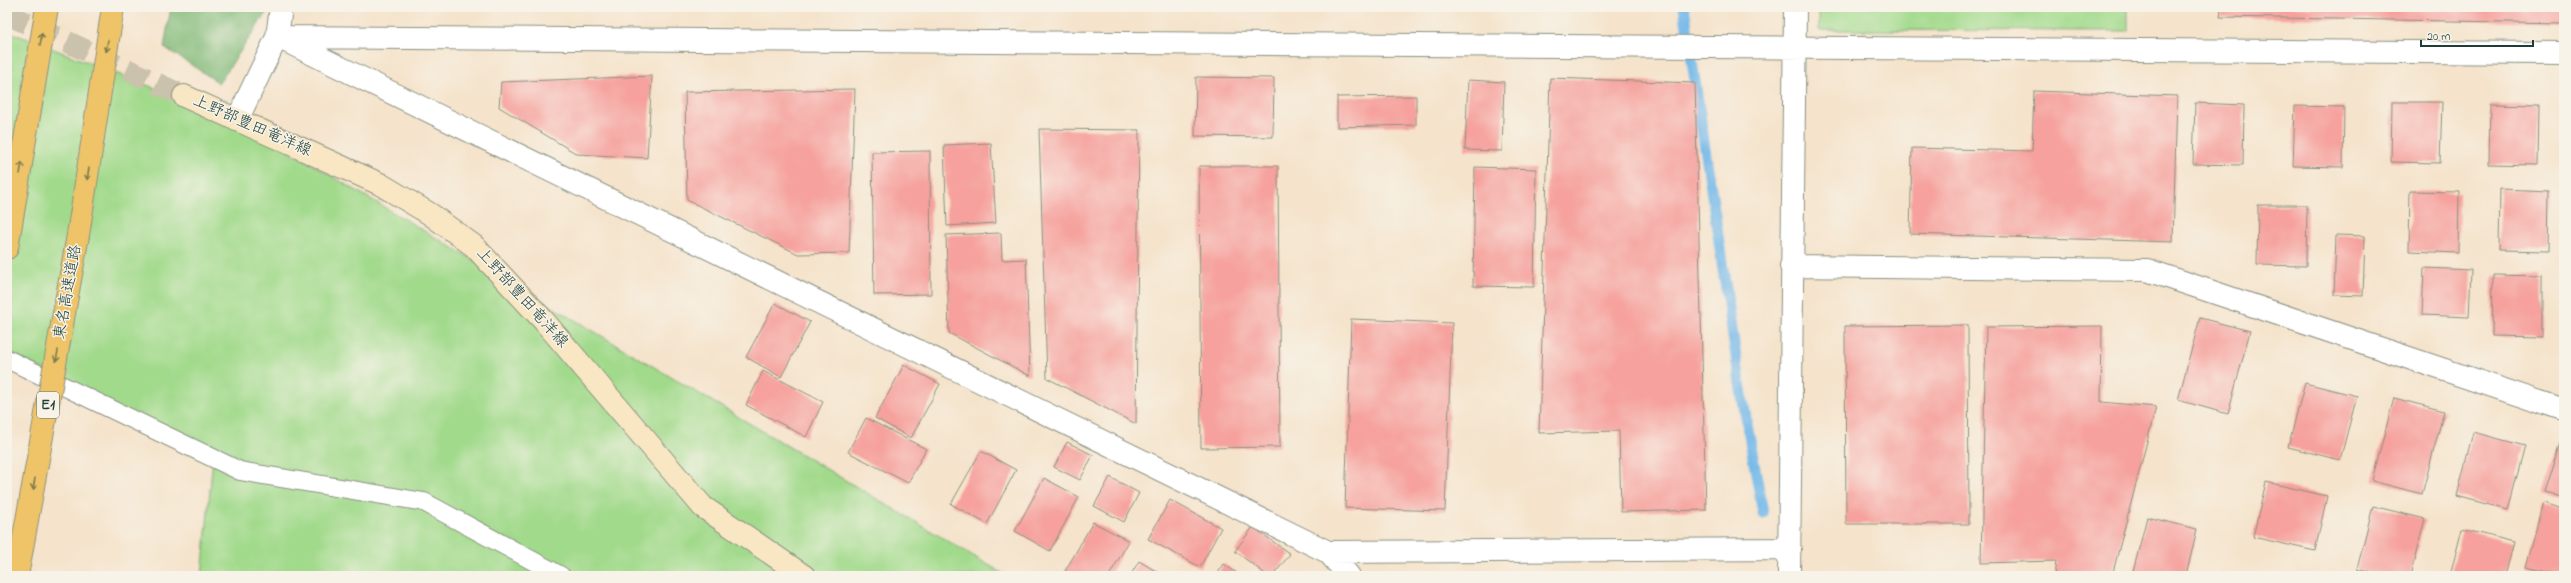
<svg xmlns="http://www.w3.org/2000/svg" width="2571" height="583" viewBox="0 0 2571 583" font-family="'Indie Flower','Klee One',sans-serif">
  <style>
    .green { fill: #a2da8c; stroke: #608c60 }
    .forest { fill: #81ba78; stroke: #507c56 }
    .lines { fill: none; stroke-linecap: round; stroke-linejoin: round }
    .stream { stroke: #72b8e9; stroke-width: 11 }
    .building { fill: #f6a19d }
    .secondary-tunnel { stroke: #cac2ad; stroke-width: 22; stroke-dasharray: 22 11; stroke-linecap: butt }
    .lane-casing { stroke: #8a9080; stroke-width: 20 }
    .street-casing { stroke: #8a9080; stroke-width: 24 }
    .secondary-casing { stroke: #8a9080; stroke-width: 24 }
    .highway-casing { stroke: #8a9080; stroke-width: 24 }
    .lane { stroke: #fff; stroke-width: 18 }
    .street { stroke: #fff; stroke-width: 22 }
    .secondary { stroke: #f9e7c3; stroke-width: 22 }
    .highway { stroke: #efc469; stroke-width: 22 }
    .highway-bridge-casing { stroke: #8a9080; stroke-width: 24; stroke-linecap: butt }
    .highway-bridge { stroke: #efc469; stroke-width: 22 }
    .oneway { stroke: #7d7a4c }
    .labels { text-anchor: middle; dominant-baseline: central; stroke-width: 3; stroke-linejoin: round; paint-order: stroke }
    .shield { fill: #f7f3e8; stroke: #60746a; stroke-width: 1 }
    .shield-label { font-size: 15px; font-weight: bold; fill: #1f3d34 }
    .street-label { font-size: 16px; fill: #1f3d34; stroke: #f7f3e8 }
  </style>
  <rect width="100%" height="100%" fill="#f7f3e8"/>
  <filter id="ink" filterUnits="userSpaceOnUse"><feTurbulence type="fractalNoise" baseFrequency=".025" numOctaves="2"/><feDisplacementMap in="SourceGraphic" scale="8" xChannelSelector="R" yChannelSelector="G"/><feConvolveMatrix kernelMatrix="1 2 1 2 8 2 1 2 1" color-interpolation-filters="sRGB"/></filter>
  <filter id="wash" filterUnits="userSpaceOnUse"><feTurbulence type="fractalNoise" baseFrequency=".012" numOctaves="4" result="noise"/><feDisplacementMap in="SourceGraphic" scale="16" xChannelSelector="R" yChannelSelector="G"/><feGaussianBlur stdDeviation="0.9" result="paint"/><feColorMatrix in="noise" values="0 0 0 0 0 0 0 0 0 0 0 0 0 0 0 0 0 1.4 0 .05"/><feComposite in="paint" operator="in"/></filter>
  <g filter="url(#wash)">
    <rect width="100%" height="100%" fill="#f5e3cb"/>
    <path class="green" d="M 1819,7 L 2128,7 L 2128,31 L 1819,30 Z
      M 7,31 L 237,120 L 1007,576 L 202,576 L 213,458 L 7,351 Z"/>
    <path class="forest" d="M 171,7 L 270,7 L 219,83 L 164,47 Z"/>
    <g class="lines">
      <path class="stream" d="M 1684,7 L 1741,390 L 1763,513"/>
    </g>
    <g id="blocks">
      <path class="building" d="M 2221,7 L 2564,7 L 2564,23 L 2220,17 Z
        M 652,76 L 647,158 L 577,154 L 499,107 L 501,82 Z
        M 1196,77 L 1274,78 L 1273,137 L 1195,136 Z
        M 1550,78 L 1695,83 L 1706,510 L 1621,512 L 1619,431 L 1539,433 Z
        M 1468,80 L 1504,82 L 1502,151 L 1465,150 Z
        M 855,89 L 849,253 L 798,254 L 687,200 L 685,92 Z
        M 2034,91 L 2177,96 L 2173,242 L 1910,234 L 1912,148 L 2032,151 Z
        M 1416,96 L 1416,125 L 1337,127 L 1337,97 Z
        M 2392,102 L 2442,102 L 2440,163 L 2391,162 Z
        M 2195,103 L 2244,105 L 2243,165 L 2193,164 Z
        M 2490,104 L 2539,105 L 2538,165 L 2489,164 Z
        M 2295,106 L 2344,107 L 2343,167 L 2293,166 Z
        M 1039,129 L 1139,130 L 1136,424 L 1047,378 Z
        M 991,143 L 996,223 L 947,226 L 944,145 Z
        M 930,151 L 931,294 L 874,295 L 872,152 Z
        M 1199,166 L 1278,166 L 1280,447 L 1201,448 Z
        M 1475,167 L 1536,169 L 1534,287 L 1473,286 Z
        M 2500,189 L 2549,191 L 2548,251 L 2499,250 Z
        M 2410,191 L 2459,192 L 2458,253 L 2409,251 Z
        M 2258,205 L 2307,205 L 2306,266 L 2257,265 Z
        M 1001,233 L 1002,260 L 1026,259 L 1030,376 L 949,333 L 946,235 Z
        M 2336,235 L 2365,236 L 2363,296 L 2334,295 Z
        M 2424,268 L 2471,270 L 2469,317 L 2422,315 Z
        M 2493,275 L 2542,276 L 2542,337 L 2492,336 Z
        M 775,303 L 810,322 L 781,377 L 746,357 Z
        M 2200,318 L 2250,331 L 2228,414 L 2178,400 Z
        M 1351,319 L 1452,323 L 1445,511 L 1345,508 Z
        M 1968,325 L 1969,524 L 1846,524 L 1845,326 Z
        M 2102,326 L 2101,402 L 2156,407 L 2112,576 L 2054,576 L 2056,561 L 1981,563 L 1986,327 Z
        M 904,365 L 940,384 L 911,438 L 875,418 Z
        M 763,371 L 823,402 L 806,437 L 746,405 Z
        M 2305,383 L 2357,396 L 2340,460 L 2288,447 Z
        M 2394,398 L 2444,411 L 2422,494 L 2372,481 Z
        M 866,418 L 926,449 L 908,483 L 848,452 Z
        M 2473,432 L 2525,446 L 2508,510 L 2457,496 Z
        M 1067,442 L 1093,455 L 1080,480 L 1054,467 Z
        M 2560,442 L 2564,443 L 2564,499 L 2544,492 Z
        M 981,451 L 1016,470 L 987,524 L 951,504 Z
        M 1110,477 L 1139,493 L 1124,522 L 1094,506 Z
        M 1044,478 L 1079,497 L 1050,551 L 1015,531 Z
        M 2266,482 L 2327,496 L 2315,551 L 2253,537 Z
        M 1170,500 L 1221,528 L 1200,567 L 1148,539 Z
        M 2543,503 L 2564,509 L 2564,576 L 2526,567 Z
        M 2373,506 L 2425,519 L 2410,576 L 2383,576 L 2357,569 Z
        M 2147,517 L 2197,529 L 2186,576 L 2132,576 Z
        M 1093,522 L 1129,541 L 1109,576 L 1065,576 L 1063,575 Z
        M 1253,527 L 1290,554 L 1273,576 L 1268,576 L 1235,551 Z
        M 2462,529 L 2514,542 L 2505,576 L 2450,576 Z
        M 1139,561 L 1164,576 L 1130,576 Z
        M 1224,564 L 1241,576 L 1216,576 Z"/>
    </g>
  </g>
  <g filter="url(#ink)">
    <use href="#blocks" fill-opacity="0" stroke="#8a9080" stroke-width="1"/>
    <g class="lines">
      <path class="secondary-tunnel" d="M 7,14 L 184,96"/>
      <g class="lane-casing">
        <path id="lane" d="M 7,359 L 240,471 L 424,502 L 561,576"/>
      </g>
      <g class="street-casing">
        <path id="street" d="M 277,37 L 2564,53
          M 282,39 L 1328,552 L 1349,576
          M 237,120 L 277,37 L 281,7
          M 1791,266 L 2147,270 L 2564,410
          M 1328,552 L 1790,549
          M 1789,576 L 1795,7"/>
      </g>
      <g class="secondary-casing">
        <path id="secondary" d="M 184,96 L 380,184 L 430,214 L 474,246 L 544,321 L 703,507 L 804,576"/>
      </g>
      <g class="highway-casing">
        <path id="highway" d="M 78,235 L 113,7
          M 7,248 L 47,7"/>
      </g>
      <use href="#lane" class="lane"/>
      <use href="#street" class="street"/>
      <use href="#secondary" class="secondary"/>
      <use href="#highway" class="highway"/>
      <g class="highway-bridge-casing">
        <path id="highway-bridge" d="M 17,576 L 78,235"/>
      </g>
      <use href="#highway-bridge" class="highway-bridge"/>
    </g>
    <defs><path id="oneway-shaft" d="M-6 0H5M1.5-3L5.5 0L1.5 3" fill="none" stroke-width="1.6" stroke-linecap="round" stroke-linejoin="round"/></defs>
    <g class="oneway">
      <use href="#oneway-shaft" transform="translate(41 39) rotate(-81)"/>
      <use href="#oneway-shaft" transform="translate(107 46) rotate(99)"/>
      <use href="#oneway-shaft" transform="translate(21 168) rotate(-81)"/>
      <use href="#oneway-shaft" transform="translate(88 174) rotate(99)"/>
      <use href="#oneway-shaft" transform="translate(57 356) rotate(100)"/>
      <use href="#oneway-shaft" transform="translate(34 484) rotate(100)"/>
    </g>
  </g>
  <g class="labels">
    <rect class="shield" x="37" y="392" width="22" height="26" rx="3"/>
    <g class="shield-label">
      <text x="48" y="405">E1</text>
    </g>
    <g class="street-label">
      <text transform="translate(252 126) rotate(24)">上野部豊田竜洋線</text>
      <text transform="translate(68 292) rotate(-80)">東名高速道路</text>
      <text transform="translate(522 298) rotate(48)">上野部豊田竜洋線</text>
    </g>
  </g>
  <rect width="2571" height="583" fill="none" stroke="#f7f3e8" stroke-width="24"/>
  <path d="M2421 40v6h112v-6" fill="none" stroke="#1f3d34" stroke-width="2"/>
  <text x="2427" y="40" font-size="12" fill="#1f3d34" stroke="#f7f3e8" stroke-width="3" paint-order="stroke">20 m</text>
</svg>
